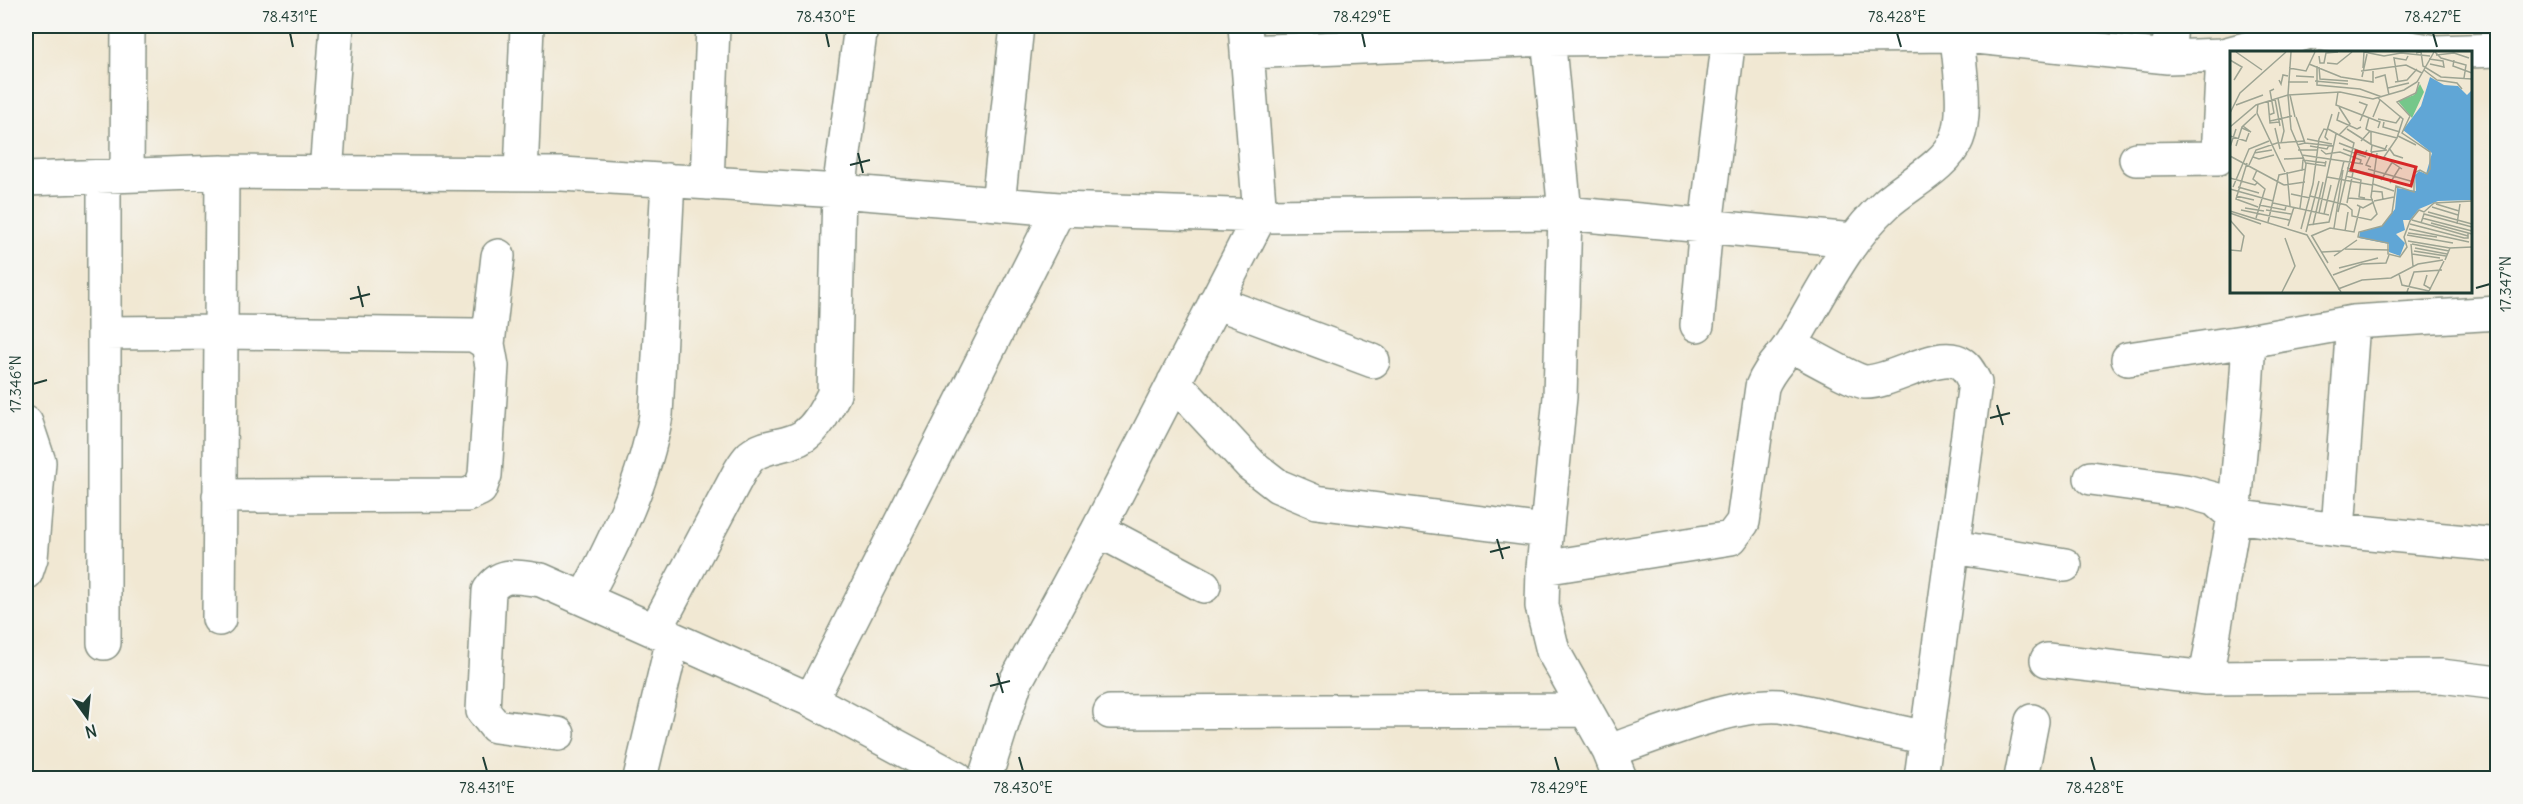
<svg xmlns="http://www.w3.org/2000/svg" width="2523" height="804" viewBox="0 0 2523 804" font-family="Delius,sans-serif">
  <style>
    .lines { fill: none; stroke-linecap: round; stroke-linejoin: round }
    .minor-casing { stroke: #889284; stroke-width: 36 }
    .minor { stroke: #fff; stroke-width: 33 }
    .ticks { fill: none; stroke: #1f3d34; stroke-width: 2 }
    .inset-road { fill: none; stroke: #9da493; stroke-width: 1.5 }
    .view { fill: #d62828; fill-opacity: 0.15; stroke: #d62828; stroke-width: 3 }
    .inset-edge { fill: none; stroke: #1f3d34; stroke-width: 3 }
    .neatline { fill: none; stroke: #1f3d34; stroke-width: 2 }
    .ticks-label { font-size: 15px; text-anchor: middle; fill: #1f3d34 }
  </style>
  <rect width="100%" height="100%" fill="#f6f6f2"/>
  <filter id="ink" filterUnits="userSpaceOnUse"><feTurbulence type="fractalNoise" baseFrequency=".0167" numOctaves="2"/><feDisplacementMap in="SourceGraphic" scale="12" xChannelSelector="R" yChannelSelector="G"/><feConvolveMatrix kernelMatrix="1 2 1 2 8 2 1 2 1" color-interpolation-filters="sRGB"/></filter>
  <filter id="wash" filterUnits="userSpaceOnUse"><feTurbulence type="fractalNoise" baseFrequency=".008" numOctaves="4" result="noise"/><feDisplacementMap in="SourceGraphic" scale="24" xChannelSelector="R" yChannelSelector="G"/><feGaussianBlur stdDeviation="1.35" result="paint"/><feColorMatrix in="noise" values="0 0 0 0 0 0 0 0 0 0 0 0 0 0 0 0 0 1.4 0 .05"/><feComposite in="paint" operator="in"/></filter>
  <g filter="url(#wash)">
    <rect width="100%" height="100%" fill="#f1e8d3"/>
  </g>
  <g filter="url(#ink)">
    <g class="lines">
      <g class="minor-casing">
        <path id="minor" d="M 1547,26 L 1565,213 L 1560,397 L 1543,568 L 1542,606 L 1553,651 L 1609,751 L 1620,778
          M 1247,52 L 1548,39 L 1957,35 L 2168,57 L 2223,55 L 2310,32 L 2436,52 L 2498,50
          M 2168,57 L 2171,26
          M 2136,159 L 2218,158 L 2223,55
          M 326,173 L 337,26
          M 521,174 L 527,26
          M 127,175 L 128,26
          M 26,179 L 222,172 L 562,174 L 839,191 L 1059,209 L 1260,216 L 1565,213 L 1853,240
          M 707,183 L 713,26
          M 998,204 L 1017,26
          M 1215,302 L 1373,361
          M 1697,325 L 1706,226 L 1729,37
          M 104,333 L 221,332 L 219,619
          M 2249,341 L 2246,389 L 2234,516 L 2338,530 L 2498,545
          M 488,344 L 498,256
          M 1790,345 C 1804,352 1854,381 1865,382 C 1892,383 1940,348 1962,364 C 1968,368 1972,377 1975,383 L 1921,778
          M 2128,359 L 2249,341 L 2353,322 L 2498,313
          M 1174,382 L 1251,465 L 1278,486 L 1316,502 L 1546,531
          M 26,423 L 39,462 L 31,558 L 26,573
          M 2091,478 L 2185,491 L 2214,499 L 2234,516 L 2206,678
          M 219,496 L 467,495 L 480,489 L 485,475 L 492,366 L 488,344 L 474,335 L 221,332 L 222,172
          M 1098,530 L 1204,586
          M 2338,530 L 2353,322
          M 1953,547 L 2065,565
          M 1543,568 L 1731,538 L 1743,522 L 1762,387 C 1769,368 1783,358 1792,342 C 1821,294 1845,241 1887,203 C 1907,185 1947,165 1957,139 C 1968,112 1959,64 1957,35
          M 584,599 C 615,541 645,480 656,415 L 668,180
          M 655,631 L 740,471 C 743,466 747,460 751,456 C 766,444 788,447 804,436 C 819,425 826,409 834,394 L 839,191 L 861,26
          M 104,643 L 104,177
          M 2047,660 L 2206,678 L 2441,676 L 2498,683
          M 811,700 L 1059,209
          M 1110,712 L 1586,710
          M 558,734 L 495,726 L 483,711 L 489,591 C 502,570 520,578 541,580 L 811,700 L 956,778
          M 1609,751 C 1658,735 1730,703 1780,706 L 1927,738
          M 640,778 L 673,639
          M 985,778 L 1015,683 L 1098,530 L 1260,216 L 1245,26
          M 2021,778 L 2032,721"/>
      </g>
      <use href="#minor" class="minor"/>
    </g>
  </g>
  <path class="ticks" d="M 290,33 L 293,47M 826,33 L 829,47M 1362,33 L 1365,47M 1897,33 L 1901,47M 2433,33 L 2437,47M 858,153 L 863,173M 850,165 L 870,160M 358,286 L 363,307M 2476,288 L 2490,284M 350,299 L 370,294M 33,384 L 47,380M 1997,405 L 2003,425M 1990,418 L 2010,413M 1497,539 L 1503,559M 1490,552 L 1510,547M 997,673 L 1003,693M 990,686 L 1010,681M 483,757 L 487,771M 1019,757 L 1023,771M 1555,757 L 1559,771M 2091,757 L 2095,771"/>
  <g transform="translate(2230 51)">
    <rect width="242" height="242" fill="#f1e8d3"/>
    <path d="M 190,33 L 194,41 L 182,67 L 168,50 L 184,44 Z" fill="#75c78a"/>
    <path d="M 200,26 L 214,34 L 228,35 L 237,44 L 241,40 L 242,149 L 208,150 L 189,158 L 180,169 L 173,169 L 175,179 L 166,183 L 175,192 L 170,205 L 159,201 L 159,193 L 129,187 L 130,181 L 152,175 L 165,158 L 167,137 L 186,140 L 185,124 L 189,120 L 196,123 L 202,102 L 173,79 L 191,55 Z" fill="#60a6d6"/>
    <path class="inset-road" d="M 6,1 L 32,19M 61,1 L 58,44 L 61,78 L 76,113 L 70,157M 205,1 L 211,7 L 236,14 L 234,27M 186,2 L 191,1 L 193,15 L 211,26 L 242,28M 206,4 L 224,2 L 239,7M 89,5 L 90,12 L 94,12 L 96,2 L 108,1M 199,8 L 213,10 L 214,16 L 200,13M 0,9 L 12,16 L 4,29M 224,9 L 223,15 L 242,22M 97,12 L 107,13 L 122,1M 79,13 L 111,26 L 143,31 L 143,20M 87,15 L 87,34 L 130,38 L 152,46M 89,16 L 90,28 L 118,30M 59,17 L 76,20 L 85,1M 133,17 L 134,1 L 154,5 L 171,2 L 200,5M 194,19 L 207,29 L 227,32 L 232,38M 131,20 L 176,14 L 192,22M 66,25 L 84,26M 132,26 L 137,3M 145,27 L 155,24 L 159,44M 49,29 L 51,33 L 53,24 L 58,25M 85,30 L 118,33M 58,31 L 78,31M 165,31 L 177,29 L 187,18M 168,31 L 164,7 L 176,9 L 178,5M 189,31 L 186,42 L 167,51 L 180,65 L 172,82 L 200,101 L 200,118 L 197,123 L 190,119 L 184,122 L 184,141 L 166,135 L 162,162 L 152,175 L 129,181 L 128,186 L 158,192 L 158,203 L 170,206 L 177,196 L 174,186 L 180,170 L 189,159 L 194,161 L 204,152 L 242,150M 158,37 L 179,32M 108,41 L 106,54 L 150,71 L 148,77M 60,44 L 65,66M 48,47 L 54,80 L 51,92M 148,47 L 173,68 L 167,87 L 154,106 L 172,118M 45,48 L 50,75M 38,50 L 40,72 L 49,71M 129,51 L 137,54 L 130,70M 28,53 L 27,62 L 55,121M 6,54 L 33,44M 109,56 L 120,73 L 109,84M 109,61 L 107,69 L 127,78 L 131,76M 0,62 L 10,42 L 56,1M 39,64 L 44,62 L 40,40 L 44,38M 66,66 L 75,92 L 67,94M 139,66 L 136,78 L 141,81 L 141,93M 143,66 L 150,49M 148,68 L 166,72 L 171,65M 40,70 L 62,65M 154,71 L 153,76 L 170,81M 0,76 L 26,54 L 58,44 L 110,41 L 143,48 L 174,39 L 187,31 L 204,1M 12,77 L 21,81 L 13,75M 45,77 L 50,98M 98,78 L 124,92 L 108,161M 117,78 L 142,94M 0,85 L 16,90 L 19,82M 168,85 L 186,94M 77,88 L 102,93M 98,89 L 95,86 L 102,63M 131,90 L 140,80 L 167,87M 75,92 L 104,95M 109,92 L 135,102 L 137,99M 6,95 L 12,76 L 26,63M 80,95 L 97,98 L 99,94M 0,96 L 6,78M 159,97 L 164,104 L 173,107M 113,98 L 136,106M 68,99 L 88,99M 91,99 L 96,103 L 110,101 L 131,109 L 130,113M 141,101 L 142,94 L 155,98 L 157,94M 24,102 L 42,99M 72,104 L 133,113M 0,105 L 54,134M 23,106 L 29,108 L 44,104M 54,108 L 74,107M 17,112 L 6,148 L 28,156M 76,112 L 95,115 L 96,110M 19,114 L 26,99 L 47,92 L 75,90M 141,116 L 136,114 L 142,101 L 157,99M 117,117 L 152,126M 138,118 L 184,131M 72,120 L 73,109 L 96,112M 117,120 L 123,121 L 117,152M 57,121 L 60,155M 116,125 L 131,129 L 129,146 L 135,147M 97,126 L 142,134M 0,127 L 25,134 L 28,131M 151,129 L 163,110M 160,132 L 170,116M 143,133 L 164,140M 54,134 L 75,131M 3,136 L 19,98 L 39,90M 8,136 L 29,142M 0,138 L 43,150M 142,140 L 152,141 L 153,149M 61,143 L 80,147M 6,145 L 24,149M 80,145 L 116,154 L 122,159 L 122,165 L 141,169 L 147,163 L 141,146 L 147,102M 118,147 L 143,149M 144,150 L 164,146M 43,152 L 99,164M 206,153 L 229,160M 29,154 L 55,159 L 56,155M 127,154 L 133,157 L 144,151M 202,156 L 228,164M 15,157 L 34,160M 11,159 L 59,169M 36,159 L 61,163M 0,160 L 77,184 L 111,241M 198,161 L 242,173M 0,162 L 31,173M 89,162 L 106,83M 94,163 L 101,134M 26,167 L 35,138 L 23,128 L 27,119M 192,167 L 242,180M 0,169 L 14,185 L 11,200 L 0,199M 182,169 L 238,185M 38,171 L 49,124 L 76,118M 191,172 L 194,163 L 242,176M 201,172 L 242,183M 180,173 L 234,187 L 238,187 L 238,182M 227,173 L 230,153M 78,174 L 99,171 L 114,110M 83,174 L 93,131M 58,175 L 64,156M 104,177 L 113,119M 71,178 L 83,133 L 89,88 L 94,78 L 98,79M 179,178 L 239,191M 115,180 L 118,161M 76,181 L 89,130M 178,182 L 207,186M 177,184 L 223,192M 81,185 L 100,177 L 124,181 L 130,156M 82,185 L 98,212M 178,190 L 220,197M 181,193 L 183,215M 182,193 L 219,200M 185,197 L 217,203M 115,198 L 159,199M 184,200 L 216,205M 92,201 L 111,200M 182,203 L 210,207M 104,205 L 127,189M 215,209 L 220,197 L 242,196M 109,217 L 148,207M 169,223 L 172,234 L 199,240M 103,224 L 132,213 L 156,212 L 159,204M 197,224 L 194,234 L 201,238M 108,238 L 132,229 L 161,227 L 188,213 L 213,209M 199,240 L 214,210M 52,241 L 65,215 L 55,187M 177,241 L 184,221 L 212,219"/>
    <path class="view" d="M 126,100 L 186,116 L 181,135 L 121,119 Z"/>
    <rect width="242" height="242" class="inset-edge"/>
  </g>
  <rect width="2523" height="804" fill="none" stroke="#f6f6f2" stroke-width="66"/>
  <g transform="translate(87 717) rotate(165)" stroke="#f6f6f2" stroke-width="4.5" paint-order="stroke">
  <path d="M0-4.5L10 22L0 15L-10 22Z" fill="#1f3d34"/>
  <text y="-9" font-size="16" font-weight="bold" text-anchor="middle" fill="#1f3d34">N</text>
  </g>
  <rect x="33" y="33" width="2457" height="738" class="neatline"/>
  <g class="ticks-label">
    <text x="290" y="22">78.431°E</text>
    <text x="826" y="22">78.430°E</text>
    <text x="1362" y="22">78.429°E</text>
    <text x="1897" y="22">78.428°E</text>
    <text x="2433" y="22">78.427°E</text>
    <text transform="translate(2506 284) rotate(-90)" y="5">17.347°N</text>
    <text transform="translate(16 384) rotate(-90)" y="5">17.346°N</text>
    <text x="487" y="793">78.431°E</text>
    <text x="1023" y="793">78.430°E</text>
    <text x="1559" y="793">78.429°E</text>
    <text x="2095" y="793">78.428°E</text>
  </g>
</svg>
